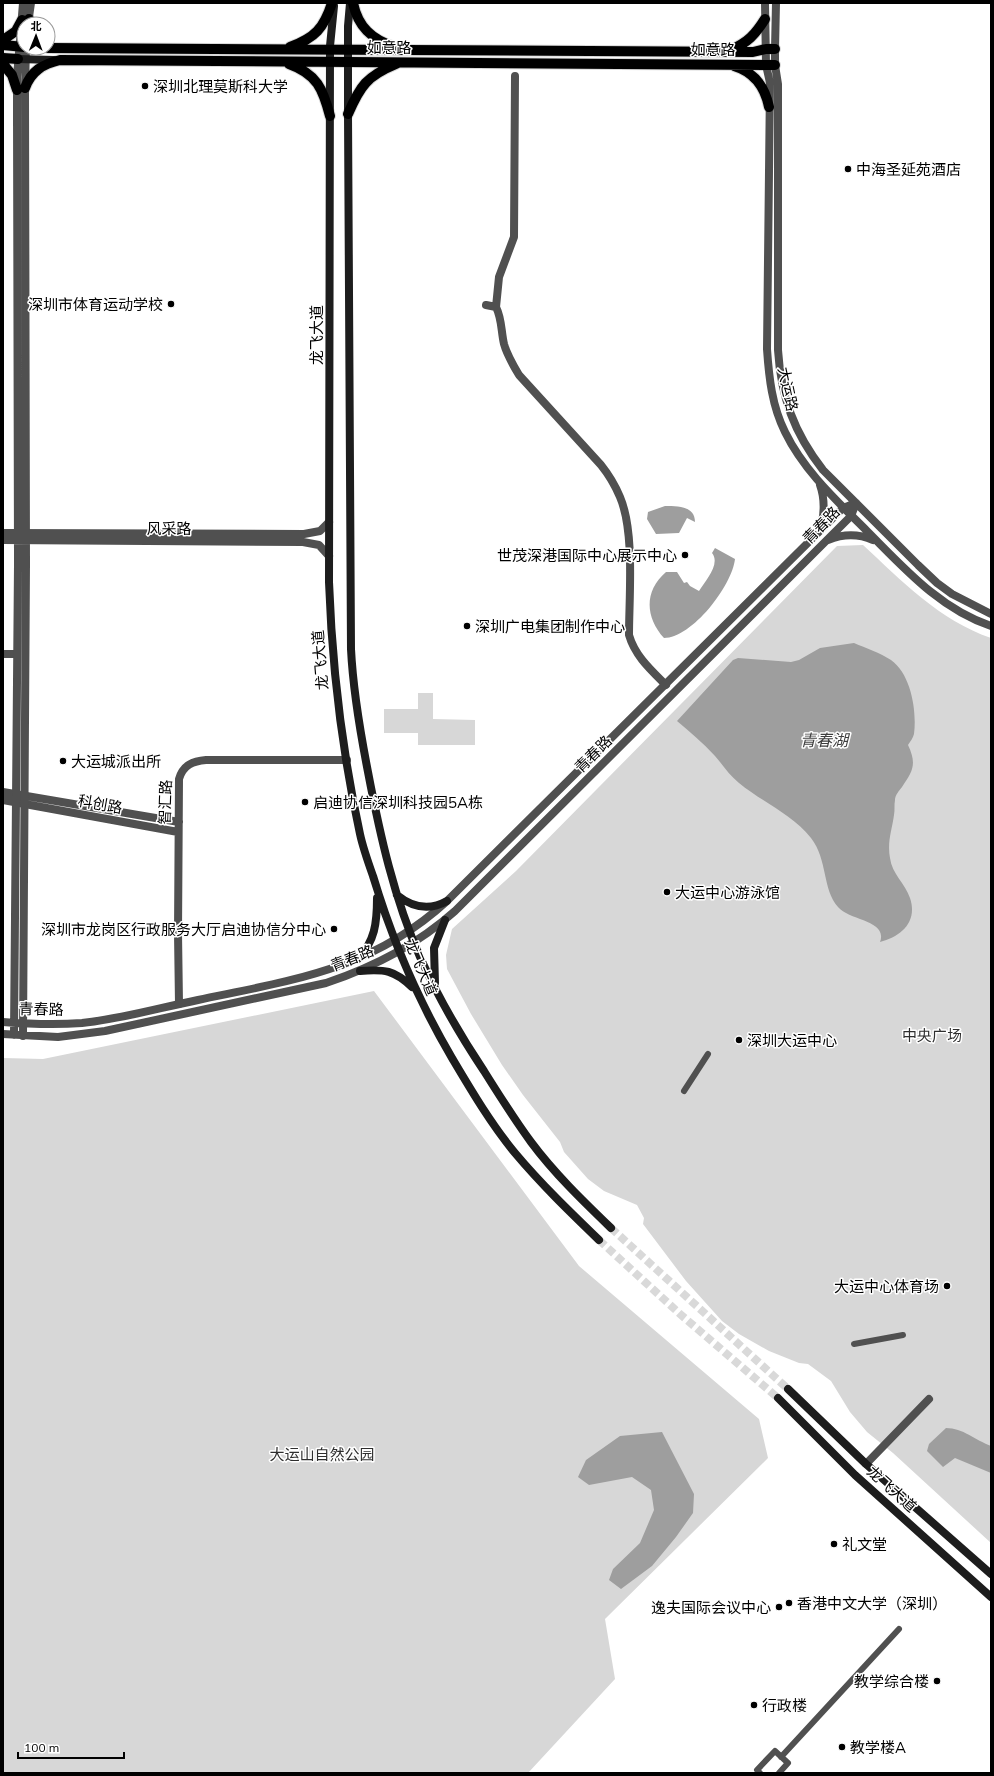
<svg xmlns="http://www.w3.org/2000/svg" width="994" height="1776" viewBox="0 0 994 1776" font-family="Mulish,'Noto Sans SC',sans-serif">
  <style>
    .green { fill: #d7d7d7 }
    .water { fill: #9e9e9e }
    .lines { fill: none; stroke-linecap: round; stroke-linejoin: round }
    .secondary-tunnel { stroke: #d9d9d9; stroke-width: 8; stroke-dasharray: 8 4; stroke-linecap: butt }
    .primary-casing { stroke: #dbdbdb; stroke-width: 12 }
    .pedestrian { stroke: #505050; stroke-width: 6 }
    .minor { stroke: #505050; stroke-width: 8 }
    .tertiary { stroke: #505050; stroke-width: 8 }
    .secondary { stroke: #1d1d1d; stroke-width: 8 }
    .primary { stroke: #000; stroke-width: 10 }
    .poi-dot { fill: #000; stroke: #fff; stroke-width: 1.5 }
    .labels { text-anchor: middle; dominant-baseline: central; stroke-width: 3; stroke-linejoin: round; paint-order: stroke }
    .street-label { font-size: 15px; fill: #000; stroke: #fff }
    .poi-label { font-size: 15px; fill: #000; stroke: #fff; text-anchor: start }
    .park-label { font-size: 15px; fill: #2e2e2e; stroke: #fff }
    .water-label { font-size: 16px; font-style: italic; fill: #3f3f3f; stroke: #fff }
  </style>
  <rect width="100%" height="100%" fill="#fff"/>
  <path class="green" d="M 863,545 C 902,581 939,620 991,638 L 991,1543 L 893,1453 L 867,1432 L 850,1412 L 831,1381 L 808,1364 L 799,1363 L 769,1351 L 739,1334 L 722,1321 L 686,1281 L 643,1224 L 644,1218 L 637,1205 L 604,1191 L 588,1179 L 564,1152 L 560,1142 L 523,1095 L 502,1065 L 471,1014 L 447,969 L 446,955 L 452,929 L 516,871 L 837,546 Z
    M 418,693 L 433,693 L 433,719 L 475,720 L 475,745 L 418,745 L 418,733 L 384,733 L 384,709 L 418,709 Z
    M 374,991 L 579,1266 L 759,1419 L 768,1458 L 605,1619 L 615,1679 L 528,1773 L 3,1773 L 3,1058 L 43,1059 Z"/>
  <path class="water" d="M 665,506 C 678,506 695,506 695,522 L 687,518 L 679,533 L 656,534 L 647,519 L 648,512 Z
    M 715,548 L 735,559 C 732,586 692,638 664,638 C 645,617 644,591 666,572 L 677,572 L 684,583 L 687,582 L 690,586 L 699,591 C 705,581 721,564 712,553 Z
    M 854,643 C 866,648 880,653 891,660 C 911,674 917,711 914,734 C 913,738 910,742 908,745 C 917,764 913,771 902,787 C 899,791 895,795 895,800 C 894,805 895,810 894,815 C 892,830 887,842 890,858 C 892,874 905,883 910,898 C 918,922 901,937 880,942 C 888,920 850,921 838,907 C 822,889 828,860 811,838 C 792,814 762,802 739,783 C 729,775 723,765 715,756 C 703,743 690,732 677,721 L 733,660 L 738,658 L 791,662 L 799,660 L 820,648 Z
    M 946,1428 C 963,1428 975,1440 991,1446 L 991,1473 L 955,1458 L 943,1467 L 927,1451 L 929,1444 Z
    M 662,1432 L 694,1494 L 693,1513 L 676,1537 L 652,1566 L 621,1589 L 609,1580 L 613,1569 L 640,1543 L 654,1510 L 651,1490 L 632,1477 L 589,1485 L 578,1477 L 586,1460 L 620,1436 Z"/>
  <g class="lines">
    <path class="secondary-tunnel" d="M 611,1228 L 788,1389
      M 599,1240 L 680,1314 L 778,1398"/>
    <g class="primary-casing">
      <path id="primary" d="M 353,3 C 358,27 372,40 395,47
        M 29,19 L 29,24
        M 3,40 L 16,31 L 22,20
        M 3,45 L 24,47
        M 290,47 C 315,38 324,28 332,3
        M 48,48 L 753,52 L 766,49 L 775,49
        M 731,50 C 748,42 755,35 765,19
        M 3,58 L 18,59
        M 3,64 L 12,75 L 17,90
        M 289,64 C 317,74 323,89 330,116
        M 734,66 C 754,72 765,87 769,107
        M 25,88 C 31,71 43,64 60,60 L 775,65
        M 348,114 C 360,86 367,76 396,64"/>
    </g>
    <path class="pedestrian" d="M 684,1091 L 708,1054
      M 854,1344 L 903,1335
      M 781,1757 L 899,1629
      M 760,1773 L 757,1770 L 775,1751 L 788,1763 L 779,1773"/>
    <path class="minor" d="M 765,3 L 766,65
      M 775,49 L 776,3
      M 486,305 L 496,307 C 502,319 501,331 504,344 C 507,355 513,365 519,375 L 601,465 C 609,475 615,485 620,497 C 635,532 629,596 629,635 C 635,656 651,670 666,685
      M 496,307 L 499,277 L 514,237 L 515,76
      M 3,654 L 17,654
      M 3,792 L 179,822
      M 3,800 L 178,832
      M 179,1004 L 178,933 L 179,779 C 183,765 193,761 206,760 L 347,760
      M 866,1464 L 929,1399"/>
    <path class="tertiary" d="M 28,24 L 31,3
      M 775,49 L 775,65 L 778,84 L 778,350 C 781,397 794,433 823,470 L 918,565 L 937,583 L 952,594 L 991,614
      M 766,65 L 770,83 L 767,349 C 769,378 772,406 785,432 C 804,471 837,501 867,531 C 904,568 940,609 991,626
      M 819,530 C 825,517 825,499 820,485
      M 3,533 L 304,534 L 320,531 L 329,522
      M 3,540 L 303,542 L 319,545 L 329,556
      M 828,540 C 843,534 859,534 873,540
      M 3,1022 C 29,1024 55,1025 82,1023 C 121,1019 159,1008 198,1000 C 293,980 372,970 447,901 L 843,508 L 856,503
      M 3,1034 L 58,1037 L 105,1031 L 326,983 C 374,967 417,945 455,911 L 851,516 L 856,503
      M 14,1035 L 18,564 L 17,113 L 17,77 L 23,3
      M 23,1036 L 26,564 L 25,88 L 26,48"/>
    <path class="secondary" d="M 350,3 L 348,26 L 348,114 L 351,649 C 353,690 360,731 368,772 C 380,835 394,898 420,957 C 438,997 460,1035 484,1071 C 499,1095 514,1119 531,1142 C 554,1173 583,1201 611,1228
      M 334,6 L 330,46 L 329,582 C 332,666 342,751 360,834 C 363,848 368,862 373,876 C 392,940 418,1000 452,1058 C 471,1090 491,1124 515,1153 C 541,1184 570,1212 599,1240
      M 18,59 L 54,60
      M 397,895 C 413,908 429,911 447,901
      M 358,959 C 375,941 377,923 377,898
      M 360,971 C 385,969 394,970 412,987
      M 435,983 L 434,948 L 445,920
      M 788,1389 L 866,1464 L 991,1574
      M 778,1398 L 855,1475 L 991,1597"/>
    <use href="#primary" class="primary"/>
  </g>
  <g class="poi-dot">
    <circle cx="145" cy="86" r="4"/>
    <circle cx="848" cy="169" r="4"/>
    <circle cx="171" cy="304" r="4"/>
    <circle cx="685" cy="555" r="4"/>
    <circle cx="467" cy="626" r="4"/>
    <circle cx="63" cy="761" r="4"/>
    <circle cx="305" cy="802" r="4"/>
    <circle cx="667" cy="892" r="4"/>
    <circle cx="334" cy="929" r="4"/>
    <circle cx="739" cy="1040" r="4"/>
    <circle cx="947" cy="1286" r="4"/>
    <circle cx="834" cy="1544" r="4"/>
    <circle cx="789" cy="1603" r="4"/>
    <circle cx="779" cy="1607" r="4"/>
    <circle cx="937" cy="1681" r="4"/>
    <circle cx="754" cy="1705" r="4"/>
    <circle cx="842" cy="1747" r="4"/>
  </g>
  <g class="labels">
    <g class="street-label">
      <text x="389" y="47">如意路</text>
      <text x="713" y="49">如意路</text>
      <text transform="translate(316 335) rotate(-90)">龙飞大道</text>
      <text transform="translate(788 389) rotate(78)">大运路</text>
      <text transform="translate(821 525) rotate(-46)">青春路</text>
      <text x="169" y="528">风采路</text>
      <text transform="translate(320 660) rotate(-95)">龙飞大道</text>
      <text transform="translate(593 754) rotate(-45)">青春路</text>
      <text transform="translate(165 802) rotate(-88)">智汇路</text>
      <text transform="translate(100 804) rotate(10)">科创路</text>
      <text transform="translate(352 958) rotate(-22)">青春路</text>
      <text transform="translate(421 967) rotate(67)">龙飞大道</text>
      <text transform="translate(41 1009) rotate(1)">青春路</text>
      <text transform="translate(892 1489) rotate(42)">龙飞大道</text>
    </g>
    <g class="poi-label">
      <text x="153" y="86">深圳北理莫斯科大学</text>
      <text x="856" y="169">中海圣延苑酒店</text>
      <text x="163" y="304" text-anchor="end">深圳市体育运动学校</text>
      <text x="677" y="555" text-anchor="end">世茂深港国际中心展示中心</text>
      <text x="475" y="626">深圳广电集团制作中心</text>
      <text x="71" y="761">大运城派出所</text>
      <text x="313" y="802">启迪协信深圳科技园5A栋</text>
      <text x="675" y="892">大运中心游泳馆</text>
      <text x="326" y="929" text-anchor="end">深圳市龙岗区行政服务大厅启迪协信分中心</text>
      <text x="747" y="1040">深圳大运中心</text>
      <text x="939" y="1286" text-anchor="end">大运中心体育场</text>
      <text x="842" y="1544">礼文堂</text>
      <text x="797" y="1603">香港中文大学（深圳）</text>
      <text x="771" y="1607" text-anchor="end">逸夫国际会议中心</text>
      <text x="929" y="1681" text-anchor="end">教学综合楼</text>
      <text x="762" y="1705">行政楼</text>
      <text x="850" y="1747">教学楼A</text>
    </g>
    <g class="park-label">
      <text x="932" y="1035">中央广场</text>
      <text x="322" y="1454">大运山自然公园</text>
    </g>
    <g class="water-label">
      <text x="824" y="740">青春湖</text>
    </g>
  </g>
  <rect width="994" height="1776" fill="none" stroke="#000000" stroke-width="8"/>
  <g transform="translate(36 36) rotate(1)"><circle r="19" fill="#ffffff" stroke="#999999"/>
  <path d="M0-3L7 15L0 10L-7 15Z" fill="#000000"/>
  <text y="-6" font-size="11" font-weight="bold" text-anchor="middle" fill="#000000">北</text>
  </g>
  <path d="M18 1752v6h106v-6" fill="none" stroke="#000000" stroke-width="2"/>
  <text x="24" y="1752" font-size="12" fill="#000000" stroke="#ffffff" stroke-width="3" paint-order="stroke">100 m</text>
</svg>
